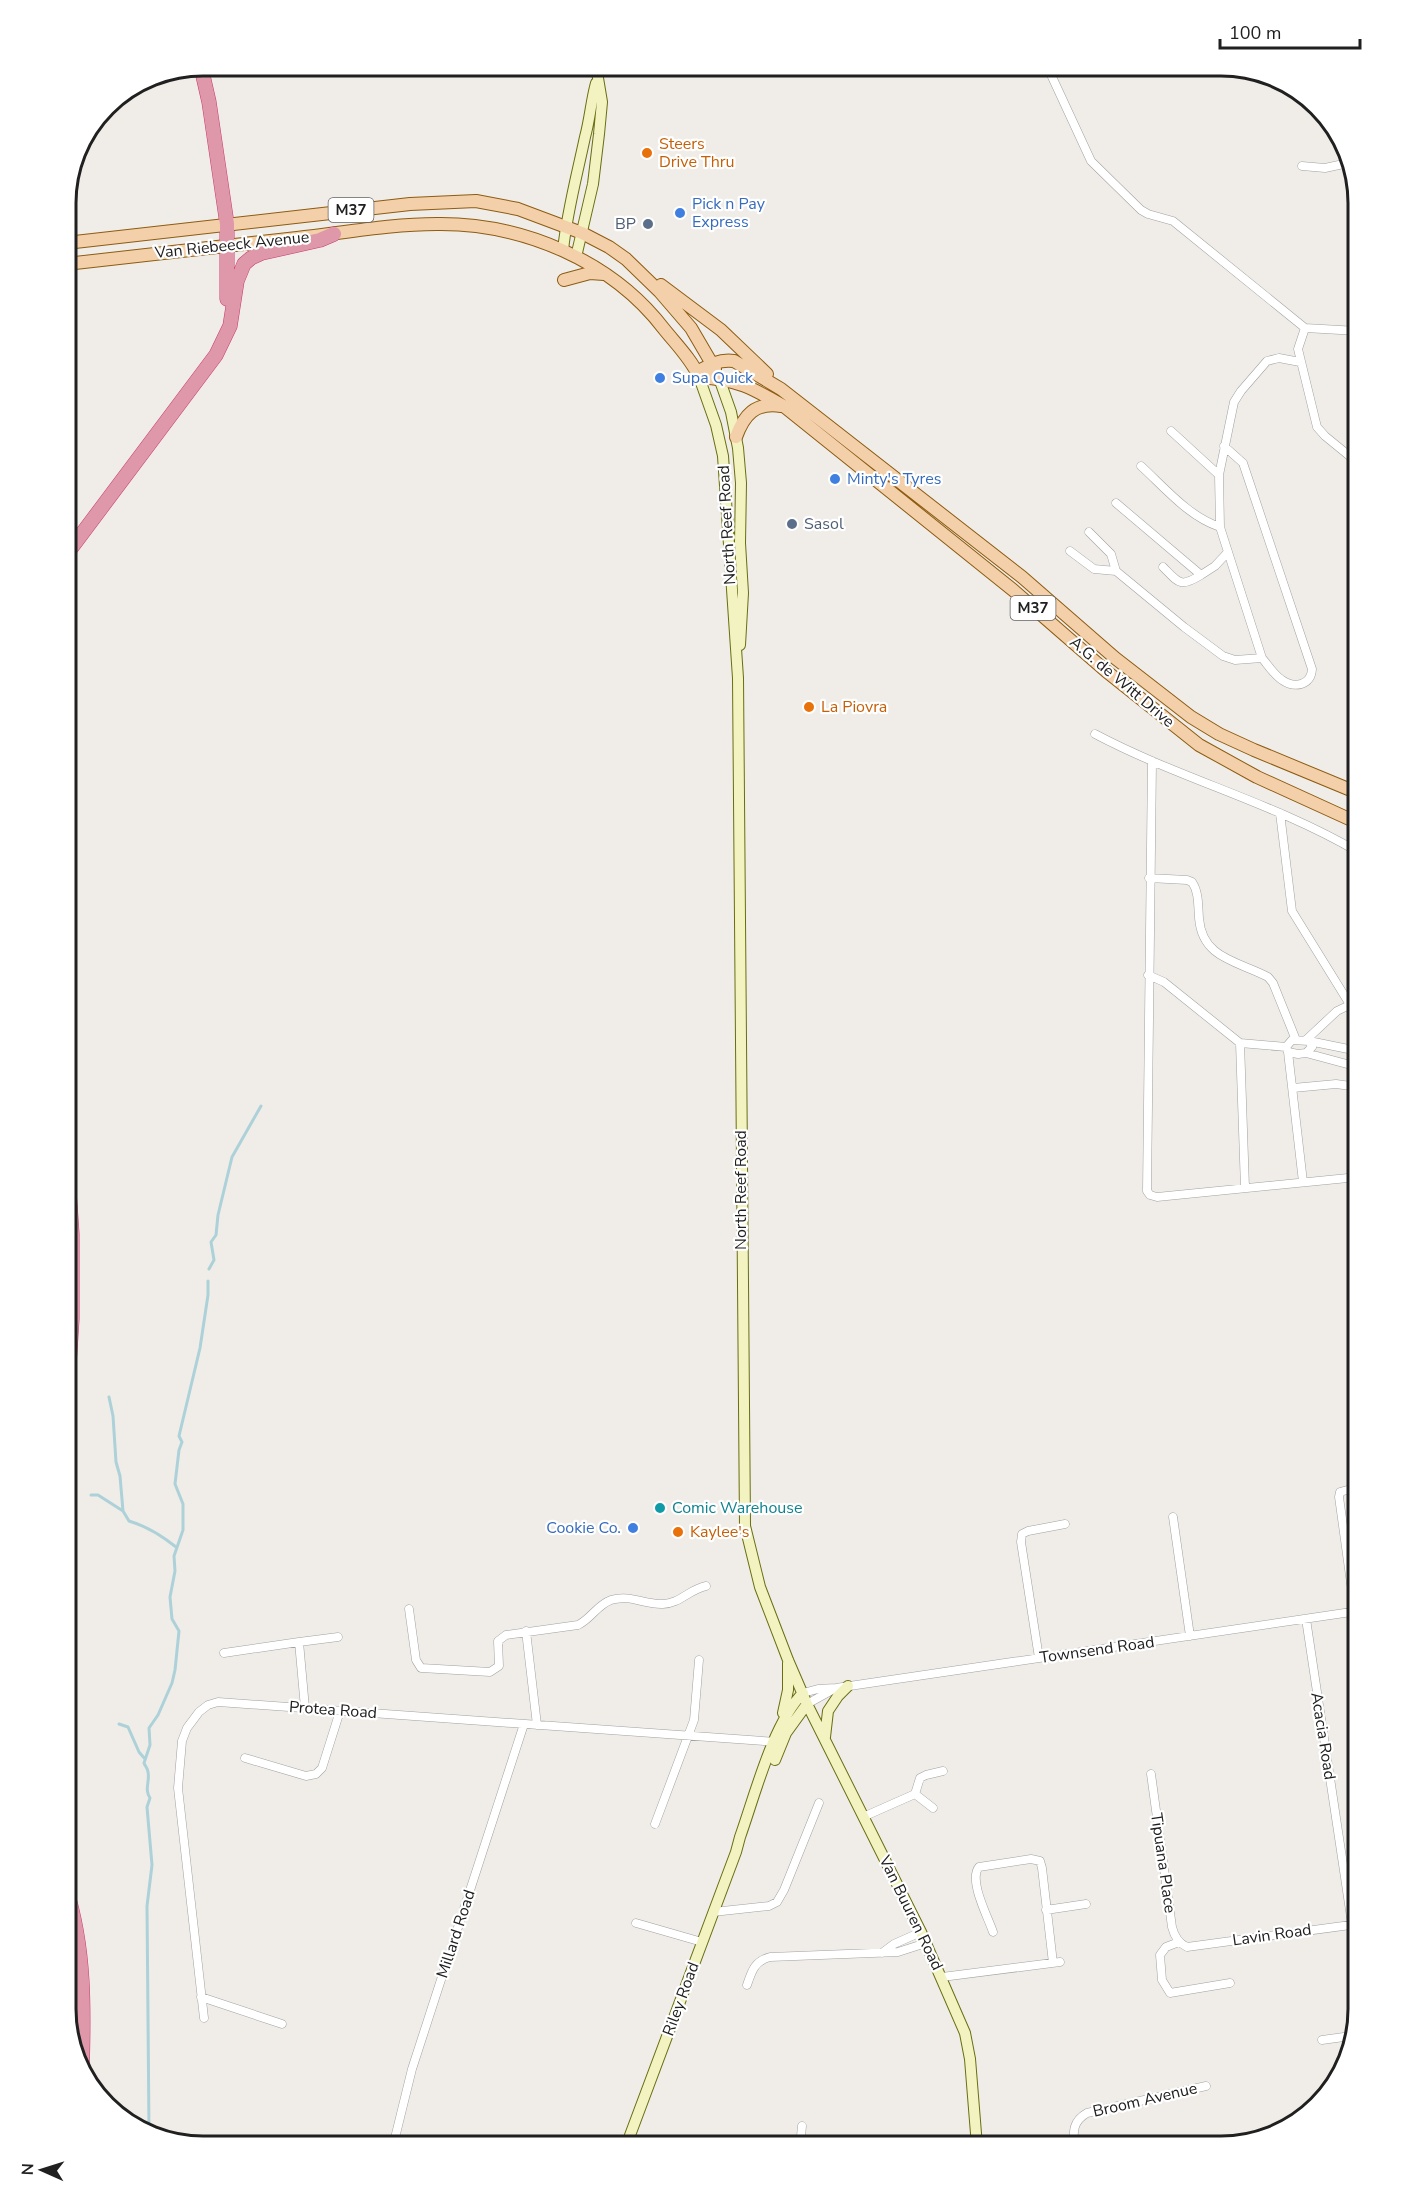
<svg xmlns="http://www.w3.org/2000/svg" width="1424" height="2212" viewBox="0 0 1424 2212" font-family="'Nunito Sans',sans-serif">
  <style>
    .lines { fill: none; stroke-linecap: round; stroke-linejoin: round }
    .stream { stroke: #add1d9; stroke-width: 3 }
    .street-casing { stroke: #a1a1a1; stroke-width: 9 }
    .secondary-casing { stroke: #696e11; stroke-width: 12 }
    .primary-casing { stroke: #8d5c10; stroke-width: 14 }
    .highway-casing { stroke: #c93a73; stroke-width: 15 }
    .street { stroke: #fff; stroke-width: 8 }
    .secondary { stroke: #f3f3c2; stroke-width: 10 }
    .primary { stroke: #f3cfaa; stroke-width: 12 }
    .highway { stroke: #de98a9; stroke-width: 14 }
    .food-dot { fill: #e8710a; stroke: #fff; stroke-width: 2 }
    .shop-dot { fill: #3f7fe0; stroke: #fff; stroke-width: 2 }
    .service-dot { fill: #5c6f8a; stroke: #fff; stroke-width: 2 }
    .culture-dot { fill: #0f9aa8; stroke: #fff; stroke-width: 2 }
    .labels { text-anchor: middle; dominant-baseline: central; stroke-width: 4.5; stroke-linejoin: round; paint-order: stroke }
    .shield { fill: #fff; stroke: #636363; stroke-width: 1.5 }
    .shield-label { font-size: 15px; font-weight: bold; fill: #202020 }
    .food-label { font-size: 16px; fill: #c56008; stroke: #fff; text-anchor: start }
    .shop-label { font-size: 16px; fill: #366cbe; stroke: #fff; text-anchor: start }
    .service-label { font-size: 16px; fill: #4e5e75; stroke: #fff; text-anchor: end }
    .street-label { font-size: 16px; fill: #202020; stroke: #fff }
    .culture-label { font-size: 16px; fill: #0d838f; stroke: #fff; text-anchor: start }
    .rim { fill: none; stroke: #202020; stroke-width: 3 }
  </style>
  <rect width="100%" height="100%" fill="#f0ede8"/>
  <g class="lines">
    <path class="stream" d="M 209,1269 L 214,1260 L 211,1242 L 216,1235 L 218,1215 L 232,1157 L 261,1106
      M 109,1397 L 113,1416 L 116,1462 L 120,1476 L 123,1511 L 129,1521 C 146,1526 161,1535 176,1547
      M 91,1495 L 98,1495 L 123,1511
      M 119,1724 L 128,1727 L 139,1752 L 145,1759
      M 149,2130 L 147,1906 L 152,1865 L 147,1807 L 150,1798 C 144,1789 150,1782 148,1772 C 148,1769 145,1766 144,1763 L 150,1745 L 149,1728 L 158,1715 L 172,1683 L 175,1670 L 179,1631 L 172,1619 L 170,1597 L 175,1571 L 174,1556 L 183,1530 L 183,1504 L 175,1484 L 179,1450 L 182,1442 L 179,1436 L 200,1348 L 208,1295 L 208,1281"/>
    <g class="street-casing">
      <path id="street" d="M 1047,66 L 1091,161 L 1141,210 L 1148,214 L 1173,221 L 1305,328
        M 1302,166 L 1325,168 L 1348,163
        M 1305,328 L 1298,349 L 1317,427 L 1325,436 L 1358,463
        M 1305,328 L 1358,331
        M 1171,431 L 1219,475
        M 1224,446 L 1243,463 L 1312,669 C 1311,685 1295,689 1282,680 C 1274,675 1268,665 1262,658
        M 1141,466 C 1165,488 1189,517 1220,527
        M 1116,503 L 1201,575 L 1215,566 L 1228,552
        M 1089,532 L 1111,554 L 1116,571
        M 1070,551 L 1094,569 L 1116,571 L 1184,627 L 1223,656 L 1235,660 L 1262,658 L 1220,527 L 1219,475 L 1234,402 L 1241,391 L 1267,361 L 1279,358 L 1300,362
        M 1163,567 C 1179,583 1180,588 1201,575
        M 1095,734 C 1180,779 1275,803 1358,852
        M 1152,761 L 1147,1191 L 1150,1195 L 1157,1197 L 1358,1177
        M 1280,813 L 1292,911 L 1349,1003
        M 1149,878 L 1187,880 L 1192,882 C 1199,892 1198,906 1199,918 C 1202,959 1238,961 1268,977 L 1273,983 L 1296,1040
        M 1148,975 L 1164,982 L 1240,1043 L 1245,1188
        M 1306,1040 L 1337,1011 L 1358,1001
        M 1309,1041 L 1358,1051
        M 1240,1043 L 1286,1047
        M 1288,1052 L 1303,1182
        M 1306,1053 L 1312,1047 L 1309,1041 L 1292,1040 L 1286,1047 L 1288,1052 L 1298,1054 L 1306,1053 L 1358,1067
        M 1293,1088 L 1336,1084 L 1358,1087
        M 1173,1517 L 1190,1636
        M 409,1609 L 416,1660 L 421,1668 L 490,1672 L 499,1666 L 498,1641 L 506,1635 L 578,1625 C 591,1619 597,1605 611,1600 C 630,1594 645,1605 663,1604 C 679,1604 690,1589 706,1586
        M 1355,1612 L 1339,1497 L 1340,1492 L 1358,1487
        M 1306,1619 L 1352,1924
        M 526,1631 L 537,1725
        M 299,1642 L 338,1637
        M 224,1653 L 299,1642 L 305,1708
        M 1039,1658 L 1021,1542 L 1022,1534 L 1028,1531 L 1065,1524
        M 803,1693 L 818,1689 L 836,1688 L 1358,1611
        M 807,1704 L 834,1689
        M 245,1758 L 306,1776 L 316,1774 L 322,1768 L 340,1711
        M 1151,1774 L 1172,1927 C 1174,1935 1178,1943 1187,1947 L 1358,1924
        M 915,1794 L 920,1778 L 926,1775 L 943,1771
        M 915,1794 L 933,1808
        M 863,1817 L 915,1794
        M 655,1824 L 694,1720 L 699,1660
        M 1046,1910 L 1086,1904
        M 713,1912 L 769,1906 L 777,1902 L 784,1890 L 819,1803
        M 636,1923 L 702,1942
        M 993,1932 C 988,1917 968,1880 979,1867 L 1031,1859 L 1040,1861 L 1042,1868 L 1053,1963
        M 1179,1942 L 1166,1947 L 1160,1955 L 1162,1980 L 1170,1993 L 1230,1983
        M 882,1953 L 894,1944 L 921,1932
        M 942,1977 L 1060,1962
        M 747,1985 C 752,1970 755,1961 770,1957 L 898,1952 L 926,1943
        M 201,1997 L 282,2024
        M 204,2018 L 178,1788 L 182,1741 L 187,1728 L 199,1712 L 208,1705 L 218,1702 L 777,1742
        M 1322,2040 L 1351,2036
        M 393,2146 L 412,2069 L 524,1724
        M 800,2146 L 802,2126
        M 1074,2146 C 1073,2131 1073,2121 1087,2113 L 1206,2086"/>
    </g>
    <g class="secondary-casing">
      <path id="secondary" d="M 563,250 C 567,212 577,175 585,137 C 590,119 591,101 596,83
        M 576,257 L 593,184 L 599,134 L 602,102 L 596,66
        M 699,377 L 716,425 L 723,456 L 738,678 L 745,1526 L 760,1587 L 788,1660 L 807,1704 L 921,1932 L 965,2033 L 970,2059 L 977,2146
        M 719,378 L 731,412 L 738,448 L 741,483 L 740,543 L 743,593 L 740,645
        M 783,1713 L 788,1690 L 788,1663
        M 825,1737 L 828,1711 L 838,1696 L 848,1686
        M 775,1760 L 786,1733 L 807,1704
        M 626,2146 L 736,1852 L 740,1837 C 755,1795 773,1723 803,1693"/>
    </g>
    <g class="primary-casing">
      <path id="primary" d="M 66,243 L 410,204 L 476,201 L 518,209 L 582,233 L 609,247 L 626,259 L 660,292 L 691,328 L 715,369
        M 66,264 C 143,255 220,246 297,238 C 343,233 390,224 437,224 C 523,223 612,261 664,329 C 676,344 692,360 699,377 C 739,380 751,387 785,407 L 1013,590 L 1106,671 L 1199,745 L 1257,777 L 1358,823
        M 564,280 L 590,273 L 604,274
        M 661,285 L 721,330 L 767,374
        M 697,372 C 709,365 719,359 734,361 L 781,389 L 1022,577 L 1115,658 L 1191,717 L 1219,734 L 1254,750 L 1358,793
        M 736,437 C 744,415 755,402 781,406"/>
    </g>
    <g class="highway-casing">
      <path id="highway" d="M 201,67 L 209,102 L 227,224 L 227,299
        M 66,555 L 216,355 L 230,326 L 237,281 L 244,264 L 251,258 L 262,253 L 320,240 L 334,234
        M 66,1412 L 72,1319 L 72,1234 L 66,1147
        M 66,1889 C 85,1948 84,2010 82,2072"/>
    </g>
    <use href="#street" class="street"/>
    <use href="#secondary" class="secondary"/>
    <use href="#primary" class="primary"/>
    <use href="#highway" class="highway"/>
  </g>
  <g class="food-dot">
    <circle cx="647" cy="153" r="6"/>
    <circle cx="809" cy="707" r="6"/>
    <circle cx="678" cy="1532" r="6"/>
  </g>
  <g class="shop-dot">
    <circle cx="680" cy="213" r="6"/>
    <circle cx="660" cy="378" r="6"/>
    <circle cx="835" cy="479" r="6"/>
    <circle cx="633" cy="1528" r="6"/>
  </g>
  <g class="service-dot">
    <circle cx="648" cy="224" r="6"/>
    <circle cx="792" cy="524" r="6"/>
  </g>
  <circle class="culture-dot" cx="660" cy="1508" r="6"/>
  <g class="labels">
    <g class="shield">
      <rect x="328.5" y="198" width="45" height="24" rx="4.5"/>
      <rect x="1010.5" y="596" width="45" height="24" rx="4.5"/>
    </g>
    <g class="shield-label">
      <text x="351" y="210">M37</text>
      <text x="1033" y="608">M37</text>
    </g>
    <g class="food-label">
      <text x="659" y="144">Steers<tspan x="659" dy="18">Drive Thru</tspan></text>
      <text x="821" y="707">La Piovra</text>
      <text x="690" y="1532">Kaylee's</text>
    </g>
    <g class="shop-label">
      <text x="692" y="204">Pick n Pay<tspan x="692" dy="18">Express</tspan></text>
      <text x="672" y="378">Supa Quick</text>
      <text x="847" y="479">Minty's Tyres</text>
      <text x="621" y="1528" text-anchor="end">Cookie Co.</text>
    </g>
    <g class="service-label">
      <text x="636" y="224">BP</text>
      <text x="804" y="524" text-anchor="start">Sasol</text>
    </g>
    <g class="street-label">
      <text transform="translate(232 245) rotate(-6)">Van Riebeeck Avenue</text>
      <text transform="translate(727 525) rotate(-93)">North Reef Road</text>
      <text transform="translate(1122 682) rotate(40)">A.G. de Witt Drive</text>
      <text transform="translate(741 1190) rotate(-90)">North Reef Road</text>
      <text transform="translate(1097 1650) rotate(-8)">Townsend Road</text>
      <text transform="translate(333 1710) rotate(4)">Protea Road</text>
      <text transform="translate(1323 1736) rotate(81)">Acacia Road</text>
      <text transform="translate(1163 1863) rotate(82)">Tipuana Place</text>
      <text transform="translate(911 1913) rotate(64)">Van Buuren Road</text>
      <text transform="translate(456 1934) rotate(-72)">Millard Road</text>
      <text transform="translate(1272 1935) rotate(-8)">Lavin Road</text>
      <text transform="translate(681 1999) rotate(-70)">Riley Road</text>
      <text transform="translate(1145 2100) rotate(-13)">Broom Avenue</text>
    </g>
    <g class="culture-label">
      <text x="672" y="1508">Comic Warehouse</text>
    </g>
  </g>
  <path d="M0 0H1424V2212H0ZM203 76H1221A127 127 0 0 1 1348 203V2009A127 127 0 0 1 1221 2136H203A127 127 0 0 1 76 2009V203A127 127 0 0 1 203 76Z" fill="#fff" fill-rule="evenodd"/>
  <path class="rim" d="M203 76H1221A127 127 0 0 1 1348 203V2009A127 127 0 0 1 1221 2136H203A127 127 0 0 1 76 2009V203A127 127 0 0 1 203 76Z"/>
  <g transform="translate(42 2170) rotate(273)" stroke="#ffffff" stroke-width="4.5" paint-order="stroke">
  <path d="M0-4.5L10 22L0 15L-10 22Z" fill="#202020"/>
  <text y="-9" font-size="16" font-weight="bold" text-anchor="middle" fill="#202020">N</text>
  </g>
  <path d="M1220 39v9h140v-9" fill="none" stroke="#202020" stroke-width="3"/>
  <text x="1229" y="39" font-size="18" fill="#202020" stroke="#ffffff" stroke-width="4.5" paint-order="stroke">100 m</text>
</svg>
